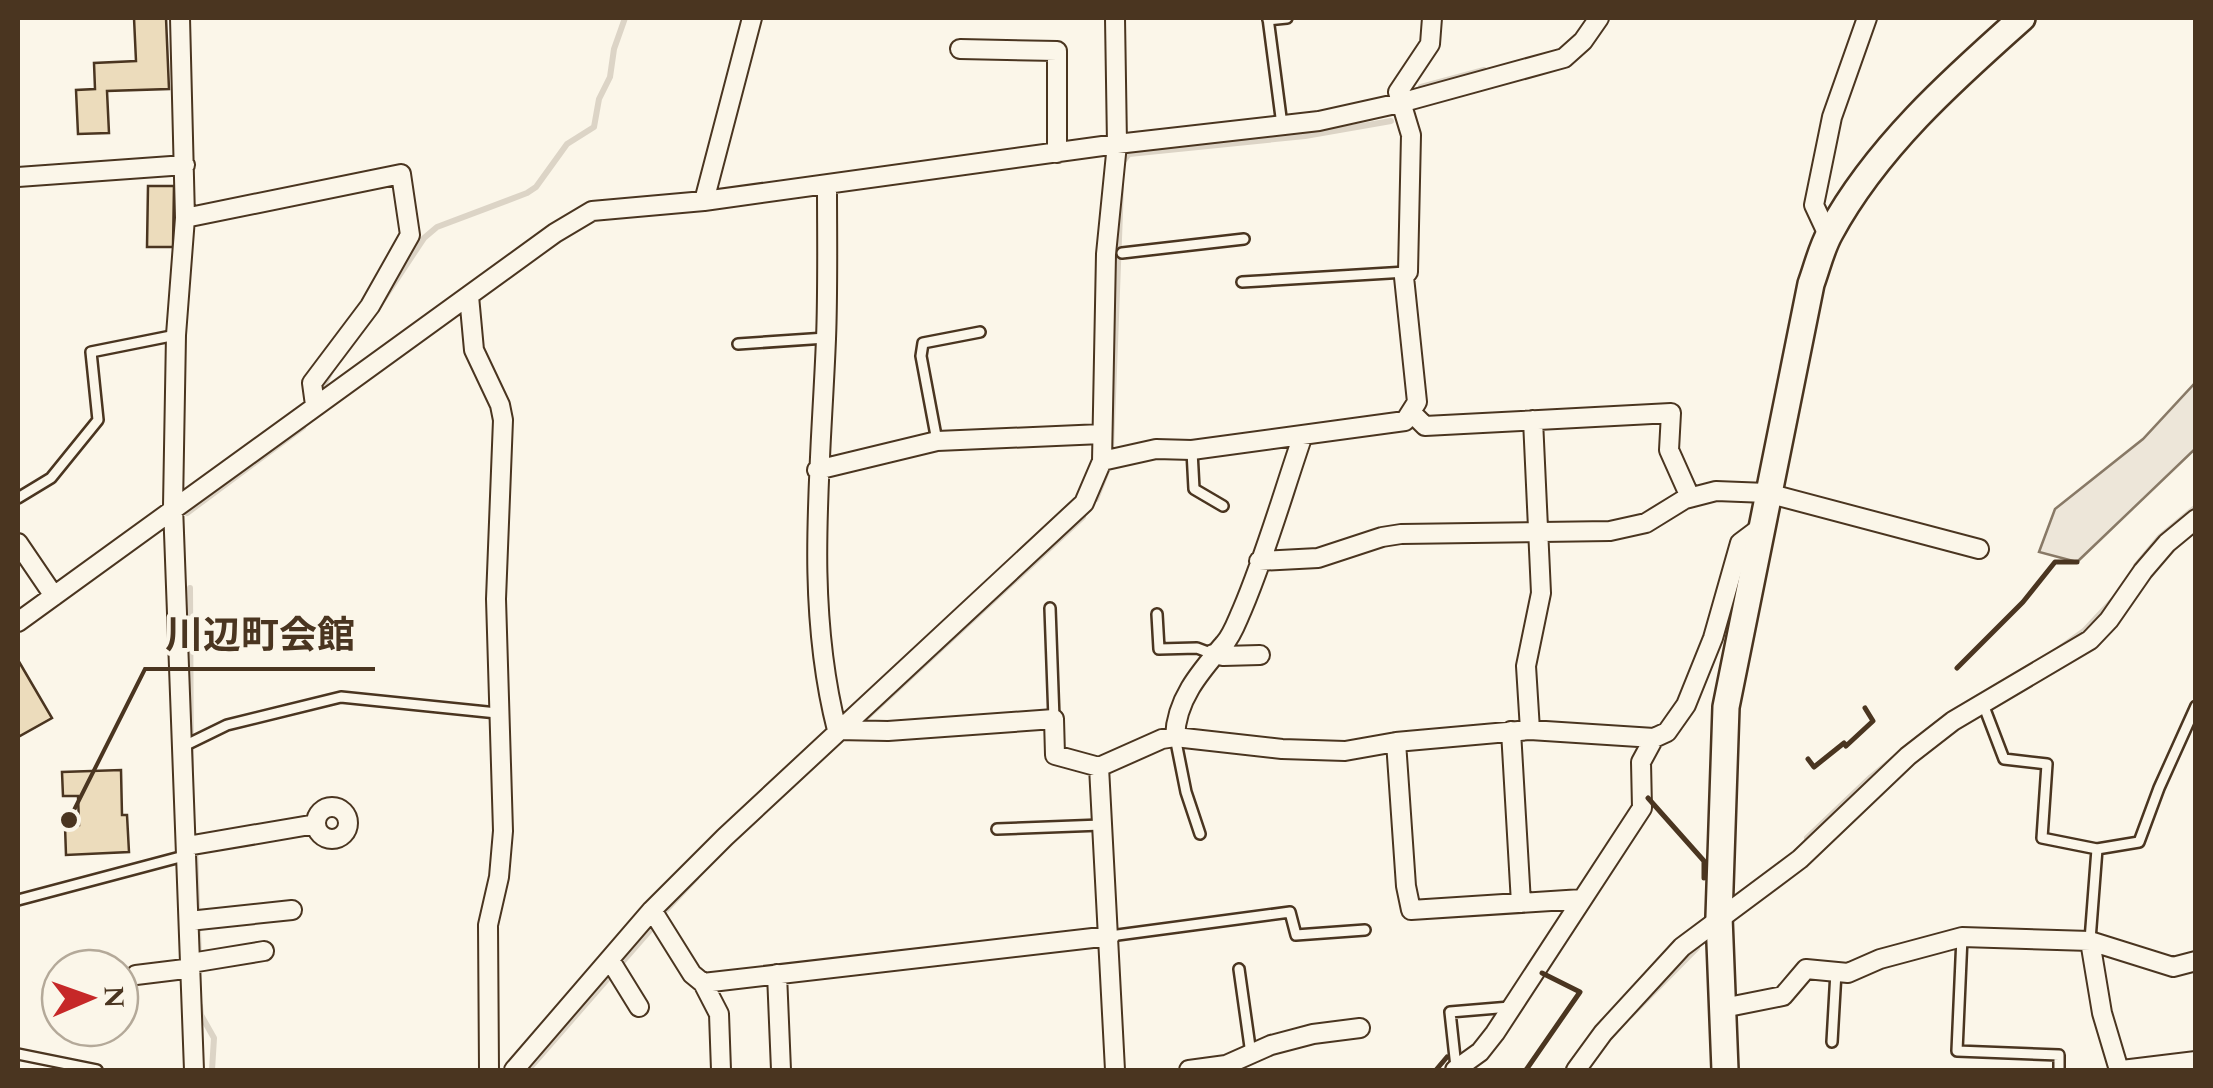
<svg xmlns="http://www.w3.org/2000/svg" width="2213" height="1088" viewBox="0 0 2213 1088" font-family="Spectral,'Noto Sans JP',serif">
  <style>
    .green { fill: #ede6d9; stroke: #887966; stroke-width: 2.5 }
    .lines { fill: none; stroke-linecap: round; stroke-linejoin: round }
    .stream { stroke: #dcd4c6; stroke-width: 6 }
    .building { fill: #ecdcbc; stroke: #4a3520; stroke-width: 2.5 }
    .lane-casing { stroke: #4a3520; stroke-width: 14 }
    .street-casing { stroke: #4a3520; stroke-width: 22 }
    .secondary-casing { stroke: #4a3520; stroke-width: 30 }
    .lane { stroke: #fbf6e9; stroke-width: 9 }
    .street { stroke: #fbf6e9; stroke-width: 18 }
    .secondary { stroke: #fbf6e9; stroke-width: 25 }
    .wall { stroke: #4a3520; stroke-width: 5 }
    .leader { fill: none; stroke: #4a3520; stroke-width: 4 }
    .callout-dot { fill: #4a3520; stroke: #fbf6e9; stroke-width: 4 }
    .callout-label { font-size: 38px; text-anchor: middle; font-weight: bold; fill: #4a3520; stroke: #fbf6e9; stroke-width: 8; stroke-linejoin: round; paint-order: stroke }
  </style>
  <rect width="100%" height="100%" fill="#fbf6e9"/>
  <path class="green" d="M 2195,383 L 2195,449 L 2077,562 L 2039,552 L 2055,509 L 2143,439 Z"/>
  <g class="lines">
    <path class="stream" d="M 1421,87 L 1484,70
      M 1122,163 L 1129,154 L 1305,136 L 1391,121
      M 377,309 L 424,238 L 437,227 L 527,193 L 536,187 L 567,144 L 594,127 L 599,99 L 610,77 L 614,49 L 625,18
      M 320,392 L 331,371
      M 1111,449 L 1121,186
      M 1096,499 L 1107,471
      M 187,513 L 303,427
      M 2136,566 L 2160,537 L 2196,507
      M 190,588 L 191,768
      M 2059,649 L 2084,631 L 2112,601
      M 867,717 L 1083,517
      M 1807,838 L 1871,777 L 1941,720
      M 195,846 L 199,958
      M 666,910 L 696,878
      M 200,1006 L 201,1015 L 214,1038 L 212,1070
      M 1631,1015 L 1697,948
      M 528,1070 L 652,928"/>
  </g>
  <path class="building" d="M 134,18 L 166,18 L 169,89 L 107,91 L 109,133 L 78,134 L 76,90 L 95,89 L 94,63 L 136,61 Z
    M 148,186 L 174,186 L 173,247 L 147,247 Z
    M 18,660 L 52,718 L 18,737 Z
    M 121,770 L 122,815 L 127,815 L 129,852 L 66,855 L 65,826 L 79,825 L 78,796 L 63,796 L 62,772 Z"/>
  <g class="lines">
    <g class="lane-casing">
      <path id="lane" d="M 1268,18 L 1282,125
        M 1268,20 L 1287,18
        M 1122,253 L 1244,239
        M 1242,282 L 1406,272
        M 738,344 L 826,338
        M 937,441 L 921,356 L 923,343 L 980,332
        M 1192,451 L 1194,489 L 1223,506
        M 18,498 L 51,478 L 98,420 L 91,352 L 176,335
        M 1050,608 L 1054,719
        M 1157,614 L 1159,649 L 1197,648 L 1213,654
        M 1983,704 L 2004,759 L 2047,764 L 2042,838 L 2097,849
        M 1175,737 L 1186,792 L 1200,834
        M 184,746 L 227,725 L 341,697 L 497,713
        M 997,829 L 1101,825
        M 18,900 L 184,856
        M 1110,936 L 1290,912 L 1296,935 L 1365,930
        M 1962,937 L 1957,1051 L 2059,1055 L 2059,1070
        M 2090,940 L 2097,849 L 2139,842 L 2159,788 L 2196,706
        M 1239,969 L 1251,1054
        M 1832,1042 L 1836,972
        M 18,1054 L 97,1070
        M 1456,1067 L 1450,1012 L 1510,1007"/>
    </g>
    <g class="street-casing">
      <path id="street" d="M 180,18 L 185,218 L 176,335 L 173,506 L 194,1070
        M 960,49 L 1057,51 L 1057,153
        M 18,177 L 185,165
        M 827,185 C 827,236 828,288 826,339 C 821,468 804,602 837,730
        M 704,201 L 752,18
        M 185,218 L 401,174 L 410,235 L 370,306 L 312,383 L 315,405
        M 1828,235 L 1814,205 L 1832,117 L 1867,18
        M 469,296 L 474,350 L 500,405 L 503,420 L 496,599 L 503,831 L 499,877 L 488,925 L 489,1070
        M 1411,412 L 1425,426 L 1671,413 L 1669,450 L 1690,497
        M 1102,461 L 1156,449 L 1192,450 L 1405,421 L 1417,402 L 1404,277 L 1408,272 L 1411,135 L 1398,92 L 1430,44 L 1432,18
        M 817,470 L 937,441 L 1102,434
        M 18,543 L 54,596
        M 1259,561 L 1318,558 L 1382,537 L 1401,534 L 1610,531 L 1646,523 L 1685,499 L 1716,491 L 1767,493 L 1979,549
        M 18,622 L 555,233 L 592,211 L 704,201 L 1117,144 L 1319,121 L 1400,103 L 1564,58 L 1583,41 L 1599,18
        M 1213,654 L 1223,656 L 1260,655
        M 837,730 L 888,731 L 1054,719 L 1055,755 L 1099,767 L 1115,1070
        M 1530,730 L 1526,666 L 1541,593 L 1533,420
        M 1511,731 L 1521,903
        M 1175,737 C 1176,699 1201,671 1224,644 C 1232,636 1237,621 1242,610 C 1266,554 1283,493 1303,435
        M 1396,742 L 1406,886 L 1411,910 L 1582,899
        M 1099,767 L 1162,739 L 1175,737 L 1282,749 L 1345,751 L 1396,742 L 1530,730 L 1654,738 L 1667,732 L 1686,705 L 1713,638 L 1740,543 L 1760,528
        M316 823a16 16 0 1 1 32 0a16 16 0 1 1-32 0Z
        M 187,846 L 316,824
        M 652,910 L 692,974 L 703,983 L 719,1014 L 721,1070
        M 189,921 L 292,910
        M 2090,941 L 2102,1013 L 2119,1070
        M 610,960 L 639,1007
        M 777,974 L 781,1070
        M 136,975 L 185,969 L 191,963 L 264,951
        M 703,983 L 1110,936
        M 1723,1008 L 1783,996 L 1806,969 L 1848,973 L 1880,959 L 1962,937 L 2090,941 L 2173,967 L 2196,961
        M 514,1070 L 652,910 L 725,837 L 1084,503 L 1102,461 L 1106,254 L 1117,144 L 1115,18
        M 1189,1070 L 1226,1065 L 1271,1045 L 1313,1034 L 1360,1028
        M 1455,1070 L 1480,1052 L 1495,1033 L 1642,808 L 1641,762 L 1654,738
        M 1576,1070 L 1603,1033 L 1682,947 L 1800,859 L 1908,756 L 1953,721 L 2090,640 L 2109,620 L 2143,571 L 2167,543 L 2196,519
        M 2122,1070 L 2196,1061"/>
    </g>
    <g class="secondary-casing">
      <path id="secondary" d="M 1725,1070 L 1719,917 L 1726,707 L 1811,284 C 1817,268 1821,249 1830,233 C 1876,148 1951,81 2022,18"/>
    </g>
    <use href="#lane" class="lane"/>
    <use href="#street" class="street"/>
    <use href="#secondary" class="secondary"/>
    <path class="wall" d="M 1957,668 L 2023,602 L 2055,562 L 2077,562
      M 1808,759 L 1814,767 L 1844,743 L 1846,746 L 1873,721 L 1865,708
      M 1648,798 L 1704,861 L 1704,878
      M 1436,1070 L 1447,1057
      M 1526,1070 L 1580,992 L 1542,973"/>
  </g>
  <path class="leader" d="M69 820L145 669H375"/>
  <circle class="callout-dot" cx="69" cy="820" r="10"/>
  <g class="callout-label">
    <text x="260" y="648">川辺町会館</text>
  </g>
  <rect width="2213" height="1088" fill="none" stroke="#4a3520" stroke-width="40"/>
  <g transform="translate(90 998) rotate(88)"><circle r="48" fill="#fbf6e9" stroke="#b4a999" stroke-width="2.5"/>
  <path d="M0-8L18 38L0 25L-18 38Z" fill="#c62828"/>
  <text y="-15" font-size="28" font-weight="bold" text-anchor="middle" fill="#4a3520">N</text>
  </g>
</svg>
